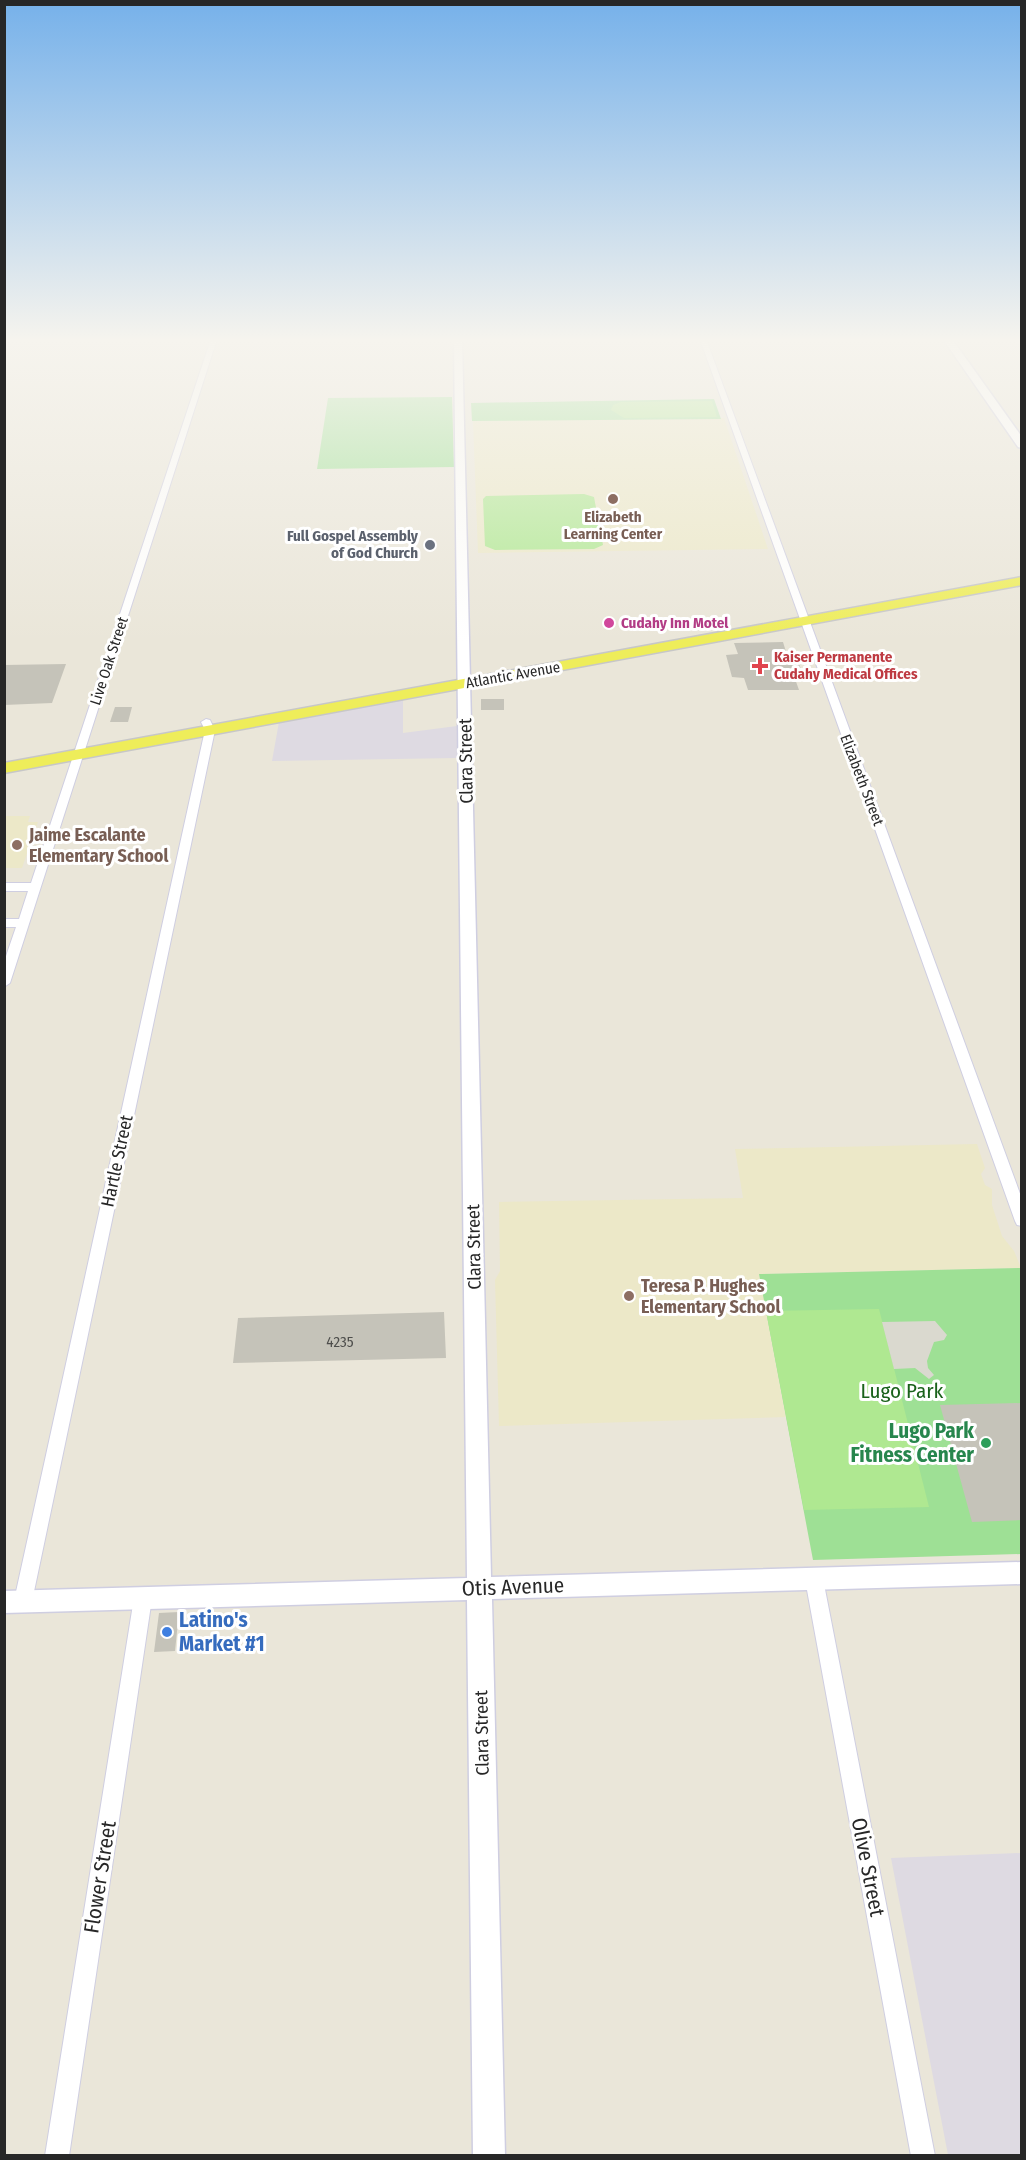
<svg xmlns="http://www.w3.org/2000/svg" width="1026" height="2160" viewBox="0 0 1026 2160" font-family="'Fira Sans Condensed',sans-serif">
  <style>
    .industrial { fill: #dedae2 }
    .education { fill: #ece8c8 }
    .green { fill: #9ee095 }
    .pitch { fill: #afe891 }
    .plaza { fill: #dad9cf }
    .building { fill: #c5c3b9 }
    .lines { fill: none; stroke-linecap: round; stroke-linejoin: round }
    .street-casing { stroke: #cfcee1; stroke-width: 2 }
    .secondary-casing { stroke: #cfcee1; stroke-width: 3 }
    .primary-casing { stroke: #c7c7c7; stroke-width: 3 }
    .street { fill: #fff; fill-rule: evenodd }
    .secondary { fill: #fff; fill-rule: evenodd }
    .primary { fill: #eeed5a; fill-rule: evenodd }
    .education-dot { fill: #8d6e63; stroke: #fff; stroke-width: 2 }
    .worship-dot { fill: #6b7280; stroke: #fff; stroke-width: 2 }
    .hotel-dot { fill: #d1479c; stroke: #fff; stroke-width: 2 }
    .health-dot { fill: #e0444e; stroke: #fff; stroke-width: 2 }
    .leisure-dot { fill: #2e9e5b; stroke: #fff; stroke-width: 2 }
    .shop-dot { fill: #3f7fe0; stroke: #fff; stroke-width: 2 }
    .labels { text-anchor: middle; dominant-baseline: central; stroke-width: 6; stroke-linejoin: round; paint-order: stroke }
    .far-education-label { font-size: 15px; font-weight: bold; fill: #785e54; stroke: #fff }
    .far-worship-label { font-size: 15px; font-weight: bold; fill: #5b616d; stroke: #fff; text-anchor: end }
    .far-hotel-label { font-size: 15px; font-weight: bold; fill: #b23c85; stroke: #fff; text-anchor: start }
    .far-health-label { font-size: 15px; font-weight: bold; fill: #be3a42; stroke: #fff; text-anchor: start }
    .far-street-label { font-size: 15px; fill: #272727; stroke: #fff }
    .number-label { font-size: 15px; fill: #4e4e4c }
    .street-label { font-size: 18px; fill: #272727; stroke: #fff }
    .education-label { font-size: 18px; font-weight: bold; fill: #785e54; stroke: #fff; text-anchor: start }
    .near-park-label { font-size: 21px; fill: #1a621b; stroke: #fff }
    .near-leisure-label { font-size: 21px; font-weight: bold; fill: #27864d; stroke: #fff; text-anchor: end }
    .near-street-label { font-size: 21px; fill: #272727; stroke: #fff }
    .near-shop-label { font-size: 21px; font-weight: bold; fill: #366cbe; stroke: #fff; text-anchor: start }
  </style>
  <rect width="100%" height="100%" fill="#eae6d9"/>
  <path class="industrial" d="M 403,699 L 403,733 L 457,726 L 457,758 L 272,761 L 279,722 Z
    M 1021,1853 L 1021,2155 L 948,2155 L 891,1858 Z"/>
  <path class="education" d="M 724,418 L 768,549 L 478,553 L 473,421 Z
    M 5,816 L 30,816 L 28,822 L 38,822 L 22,868 L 5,868 Z
    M 977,1144 L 985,1168 L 981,1174 L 985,1185 L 992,1189 L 992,1205 L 1002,1236 L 1014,1251 L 1021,1268 L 759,1274 L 786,1417 L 499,1426 L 495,1280 L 500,1271 L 499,1202 L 743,1198 L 735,1149 Z"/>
  <path class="green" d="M 452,397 L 454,467 L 317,469 L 328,398 Z
    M 714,399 L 721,419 L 472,421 L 471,403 Z
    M 1021,1268 L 1021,1554 L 813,1560 L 759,1274 Z"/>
  <path class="pitch" d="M 712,401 L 717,417 L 624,418 L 611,410 L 613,405 L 621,402 Z
    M 584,494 L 594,497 L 603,545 L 594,549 L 495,550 L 485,546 L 483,499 L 486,496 Z
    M 879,1309 L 929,1507 L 804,1510 L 766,1311 Z"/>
  <path class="plaza" d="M 935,1321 L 947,1335 L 944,1340 L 934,1342 L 927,1361 L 928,1368 L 934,1375 L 929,1379 L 915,1368 L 894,1369 L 882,1322 Z"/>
  <path class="building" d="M 783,642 L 787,655 L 796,654 L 803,676 L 794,676 L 799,690 L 748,690 L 744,678 L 732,677 L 726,655 L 738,654 L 734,643 Z
    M 66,664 L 52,703 L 4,705 L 4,665 Z
    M 481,699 L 504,699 L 504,710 L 481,710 Z
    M 115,707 L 132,707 L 128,722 L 110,722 Z
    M 444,1312 L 446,1358 L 233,1363 L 238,1318 Z
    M 1022,1403 L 1022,1520 L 972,1522 L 940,1405 Z
    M 179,1612 L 175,1651 L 154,1652 L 159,1613 Z"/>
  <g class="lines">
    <g class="street-casing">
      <path id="street" d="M 211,339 L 217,339 L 10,983 L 4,987 L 4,962 L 16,927 L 4,927 L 4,919 L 19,919 L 28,891 L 4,891 L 4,883 L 31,883 Z
        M 700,339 L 706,339 L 1022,1199 L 1022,1226 L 1017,1225 L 1015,1221 Z
        M 206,719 L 210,720 L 215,730 L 32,1601 L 29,1607 L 23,1609 L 17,1607 L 14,1601 L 205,730 L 201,722 Z
        M 814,1571 L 820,1573 L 823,1579 L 935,2156 L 911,2156 L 805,1579 L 808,1573 Z
        M 143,1590 L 149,1592 L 152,1598 L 69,2156 L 45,2156 L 134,1598 L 137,1592 Z"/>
    </g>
    <g class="secondary-casing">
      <path id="secondary" d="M 454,339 L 462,339 L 491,1577 L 1022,1562 L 1022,1584 L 492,1599 L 505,2156 L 473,2156 L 467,1600 L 4,1613 L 4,1591 L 467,1578 Z
        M 943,339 L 952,339 L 1022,437 L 1022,448 L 1018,447 Z"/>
    </g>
    <g class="primary-casing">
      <path id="primary" d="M 1022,577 L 1022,585 L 4,773 L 4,763 Z"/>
    </g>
    <use href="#street" class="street"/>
    <use href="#secondary" class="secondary"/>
    <use href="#primary" class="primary"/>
  </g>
  <linearGradient id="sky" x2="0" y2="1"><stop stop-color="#76b1ea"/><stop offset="0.53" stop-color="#f6f4ee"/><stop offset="1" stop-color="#f6f4ee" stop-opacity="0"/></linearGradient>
  <rect width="1026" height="642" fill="url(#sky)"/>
  <g class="education-dot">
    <circle cx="613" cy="499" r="6"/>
    <circle cx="17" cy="845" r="6"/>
    <circle cx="629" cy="1296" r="6"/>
  </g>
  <circle class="worship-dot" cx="430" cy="545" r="6"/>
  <circle class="hotel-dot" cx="609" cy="623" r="6"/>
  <path class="health-dot" d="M757 657h6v6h6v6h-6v6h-6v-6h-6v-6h6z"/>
  <circle class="leisure-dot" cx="986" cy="1443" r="6"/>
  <circle class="shop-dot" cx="167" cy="1632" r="6"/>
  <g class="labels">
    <g class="far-education-label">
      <text x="613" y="517">Elizabeth<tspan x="613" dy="17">Learning Center</tspan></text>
    </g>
    <g class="far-worship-label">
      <text x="418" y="536">Full Gospel Assembly<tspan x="418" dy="17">of God Church</tspan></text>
    </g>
    <g class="far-hotel-label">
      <text x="621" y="623">Cudahy Inn Motel</text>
    </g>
    <g class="far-health-label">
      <text x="774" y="657">Kaiser Permanente<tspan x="774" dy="17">Cudahy Medical Offices</tspan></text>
    </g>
    <g class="far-street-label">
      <text transform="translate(109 661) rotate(-72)">Live Oak Street</text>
      <text transform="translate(513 675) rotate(-10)">Atlantic Avenue</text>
      <text transform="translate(862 780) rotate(69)">Elizabeth Street</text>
    </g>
    <g class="number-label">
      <text x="340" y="1342">4235</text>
    </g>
    <g class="street-label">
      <text transform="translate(466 761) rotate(-91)">Clara Street</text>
      <text transform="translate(117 1161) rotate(-78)">Hartle Street</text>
      <text transform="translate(474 1247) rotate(-91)">Clara Street</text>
      <text transform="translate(482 1733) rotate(-91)">Clara Street</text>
    </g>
    <g class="education-label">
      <text x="29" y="835">Jaime Escalante<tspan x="29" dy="21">Elementary School</tspan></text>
      <text x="641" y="1286">Teresa P. Hughes<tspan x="641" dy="21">Elementary School</tspan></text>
    </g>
    <g class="near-park-label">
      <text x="902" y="1391">Lugo Park</text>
    </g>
    <g class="near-leisure-label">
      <text x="974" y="1431">Lugo Park<tspan x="974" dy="24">Fitness Center</tspan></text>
    </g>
    <g class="near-street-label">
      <text transform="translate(513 1587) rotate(-2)">Otis Avenue</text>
      <text transform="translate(868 1867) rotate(79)">Olive Street</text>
      <text transform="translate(100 1877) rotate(-81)">Flower Street</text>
    </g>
    <g class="near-shop-label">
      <text x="179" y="1620">Latino's<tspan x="179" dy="24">Market #1</tspan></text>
    </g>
  </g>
  <rect width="1026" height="2160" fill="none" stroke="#272727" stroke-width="12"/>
</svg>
